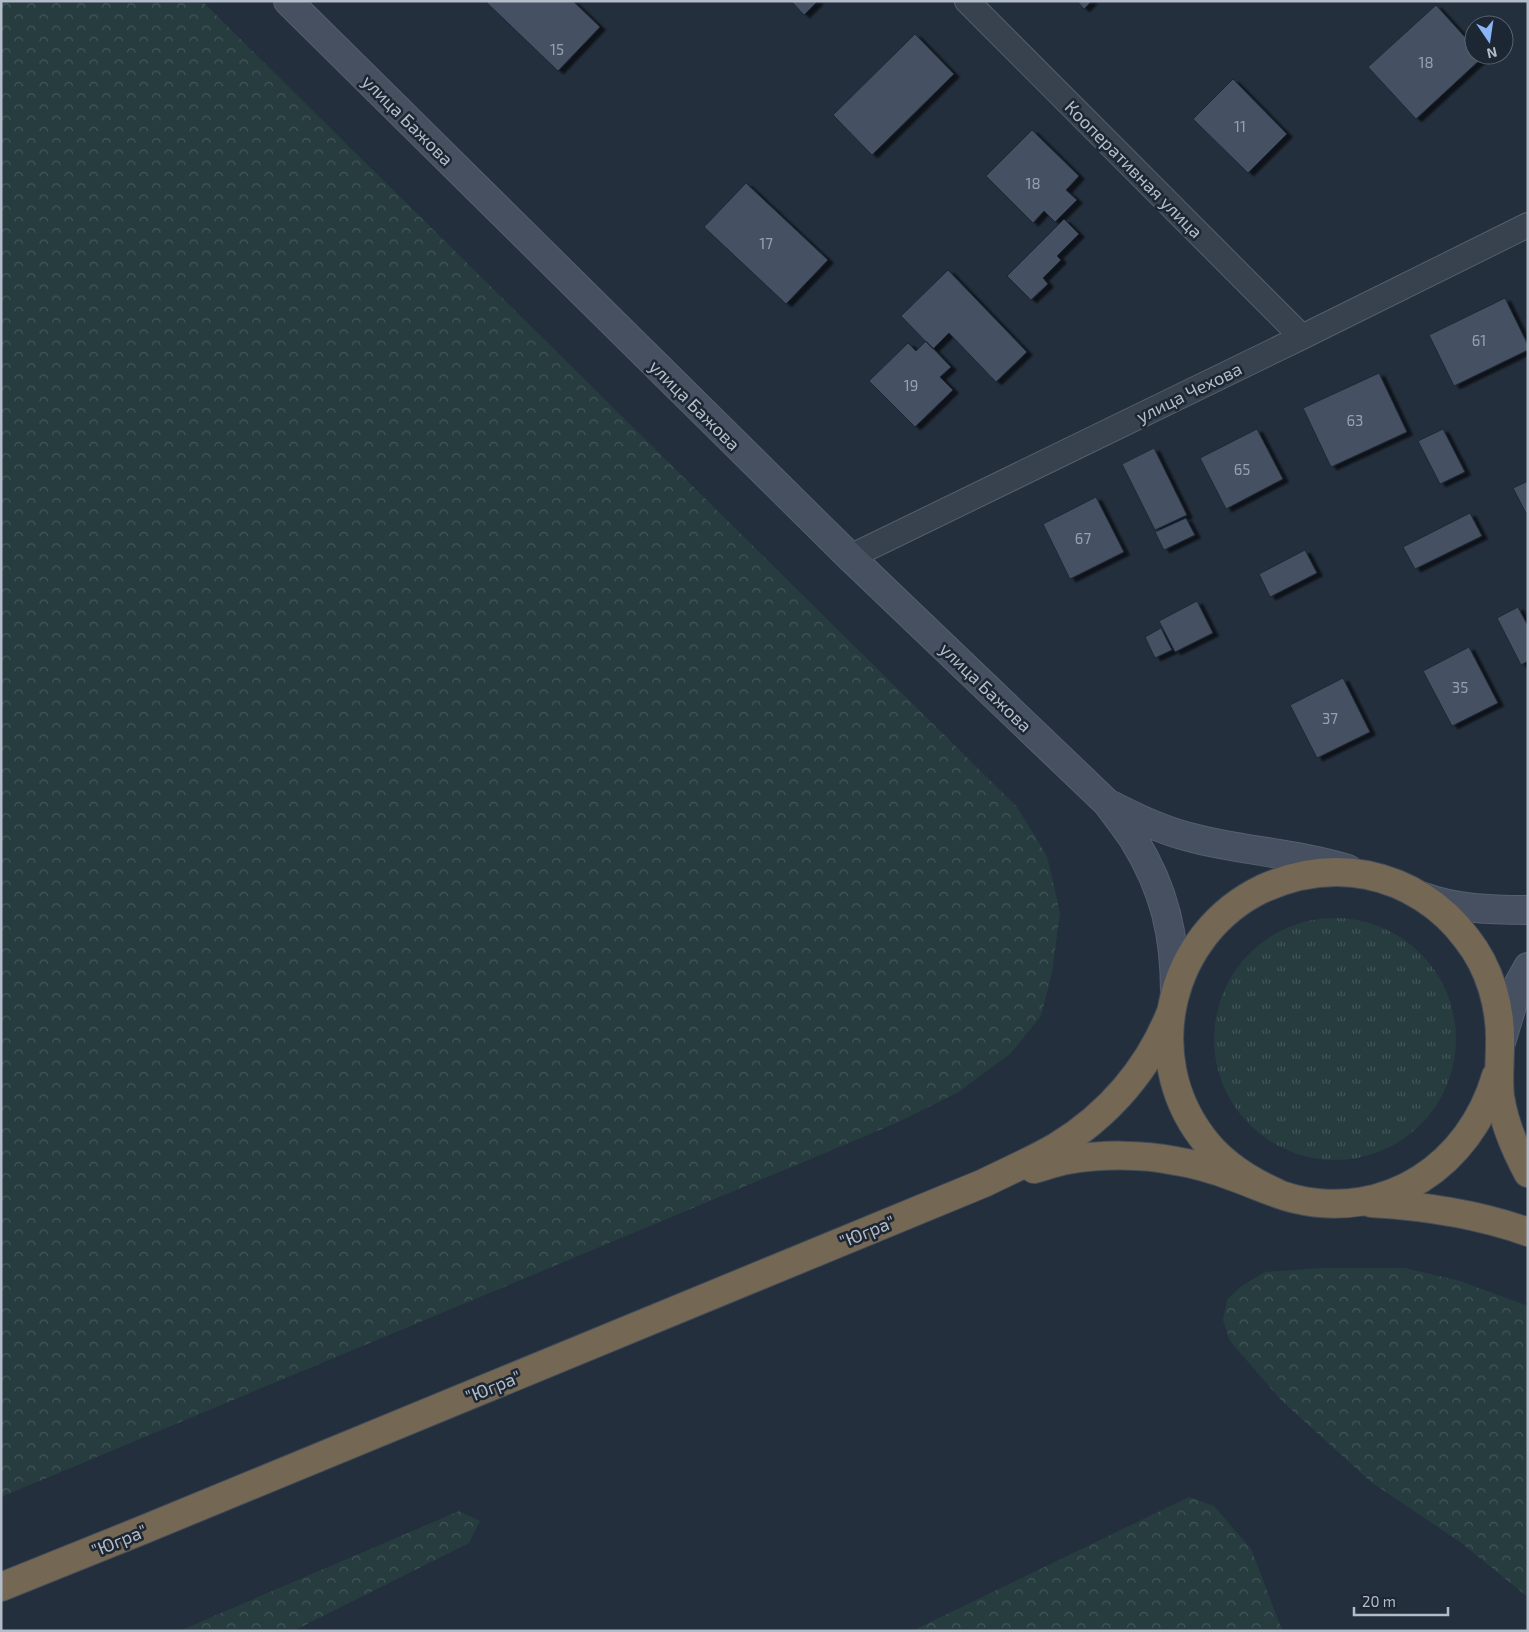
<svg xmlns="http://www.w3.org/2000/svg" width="1529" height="1632" viewBox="0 0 1529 1632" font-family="'Exo 2',sans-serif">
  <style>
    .grass { fill: url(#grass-tufts) }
    .forest { fill: url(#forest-crowns) }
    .building { fill: #455162; stroke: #1f2835; filter: url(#shadow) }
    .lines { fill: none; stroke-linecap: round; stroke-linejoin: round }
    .street-casing { stroke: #565f6c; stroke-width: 26 }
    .secondary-casing { stroke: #565f6c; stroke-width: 30 }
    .highway-casing { stroke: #434c59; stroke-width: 30 }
    .street { stroke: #38414e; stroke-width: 24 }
    .secondary { stroke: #465061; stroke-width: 28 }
    .highway { stroke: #746855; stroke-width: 28 }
    .labels { text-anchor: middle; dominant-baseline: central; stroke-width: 5; stroke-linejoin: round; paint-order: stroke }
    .number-label { font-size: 15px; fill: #98a1af }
    .street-label { font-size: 18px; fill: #b4bcc9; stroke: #1d2633 }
  </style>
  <defs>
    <pattern id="grass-tufts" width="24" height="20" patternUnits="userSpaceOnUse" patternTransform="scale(1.25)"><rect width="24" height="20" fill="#263c3f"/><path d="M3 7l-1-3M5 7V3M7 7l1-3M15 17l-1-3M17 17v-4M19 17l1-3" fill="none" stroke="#435659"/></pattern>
    <pattern id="forest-crowns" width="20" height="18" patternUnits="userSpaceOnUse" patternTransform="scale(1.25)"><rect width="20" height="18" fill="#263c3f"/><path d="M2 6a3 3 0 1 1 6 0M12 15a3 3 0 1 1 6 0" fill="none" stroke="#435659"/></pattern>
    <filter id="shadow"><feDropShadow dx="5.5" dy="3" stdDeviation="1" flood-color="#0009"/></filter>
  </defs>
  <rect width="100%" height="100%" fill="#242f3e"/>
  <path class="grass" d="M1214 1039a121 121 0 1 1 242 0a121 121 0 1 1-242 0Z"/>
  <path class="forest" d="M 1,1 L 202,1 L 1017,807 L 1047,856 L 1060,913 L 1052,972 L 1041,1016 L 1010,1054 L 957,1093 L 894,1124 L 1,1497 Z
    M 1322,1268 L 1405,1268 L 1460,1281 L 1528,1306 L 1528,1597 L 1460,1542 L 1371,1482 L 1282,1401 L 1230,1341 L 1223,1320 L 1227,1300 L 1240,1287 L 1265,1272 Z
    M 1189,1497 L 1214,1506 L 1251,1549 L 1281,1627 L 1284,1631 L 912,1631 Z
    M 459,1511 L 480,1521 L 469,1543 L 293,1631 L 179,1631 Z"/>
  <path class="building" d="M 485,1 L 573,1 L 600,27 L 558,71 Z
    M 791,1 L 818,1 L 804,15 Z
    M 1077,1 L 1092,1 L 1084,9 Z
    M 1436,5 L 1474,47 L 1474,55 L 1481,55 L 1483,57 L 1416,119 L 1368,67 Z
    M 915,34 L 954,74 L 872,155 L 833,115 Z
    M 1233,79 L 1287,134 L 1248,173 L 1193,119 Z
    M 1032,130 L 1079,176 L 1066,190 L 1077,200 L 1055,222 L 1044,211 L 1033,223 L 986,176 Z
    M 746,183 L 828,260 L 786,304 L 704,227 Z
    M 1064,219 L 1079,234 L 1057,256 L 1061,260 L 1043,278 L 1048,284 L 1031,300 L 1007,276 Z
    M 948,270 L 1027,352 L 996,382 L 949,333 L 933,349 L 901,316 Z
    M 1505,298 L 1528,345 L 1528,350 L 1454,386 L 1429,335 Z
    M 926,341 L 951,367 L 940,377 L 953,390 L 915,427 L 869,381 L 908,343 L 916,351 Z
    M 1379,373 L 1407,432 L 1331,467 L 1303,408 Z
    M 1257,429 L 1283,479 L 1226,509 L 1200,458 Z
    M 1443,429 L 1465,472 L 1440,484 L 1418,441 Z
    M 1154,448 L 1187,515 L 1155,530 L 1122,464 Z
    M 1528,481 L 1528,517 L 1513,488 Z
    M 1096,497 L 1124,552 L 1070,579 L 1043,524 Z
    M 1470,513 L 1482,536 L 1415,569 L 1403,547 Z
    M 1186,518 L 1195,535 L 1164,550 L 1155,532 Z
    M 1305,550 L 1317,573 L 1270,597 L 1259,574 Z
    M 1197,601 L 1213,633 L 1175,652 L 1159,621 Z
    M 1518,607 L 1528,626 L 1528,661 L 1521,665 L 1497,618 Z
    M 1161,628 L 1172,650 L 1155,658 L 1145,637 Z
    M 1469,647 L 1498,703 L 1452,726 L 1423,671 Z
    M 1343,678 L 1370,732 L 1317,758 L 1290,705 Z"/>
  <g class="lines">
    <g class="street-casing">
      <path id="street" d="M 967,1 L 1302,337
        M 850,557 L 1302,337 L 1528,225"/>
    </g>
    <g class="secondary-casing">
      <path id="secondary" d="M 288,1 L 850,557 L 1107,803 C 1116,815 1126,828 1134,840 C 1165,890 1175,936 1175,993
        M 1111,805 C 1136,818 1161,830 1189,837 C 1241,851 1296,853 1348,869
        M 1421,896 C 1455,909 1491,910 1528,910
        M 1501,1042 L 1519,983 L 1528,967"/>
    </g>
    <g class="highway-casing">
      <path id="highway" d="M 1034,1169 C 1045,1166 1056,1162 1067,1160 C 1102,1154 1142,1154 1176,1161 C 1196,1164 1215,1170 1234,1177 C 1254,1184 1274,1194 1295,1199 C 1387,1221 1470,1165 1496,1076
        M 1277,1193 C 1248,1180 1221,1163 1202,1137 C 1140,1055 1169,934 1262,889 C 1295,874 1331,868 1367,875 C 1407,883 1443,906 1467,939 C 1490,968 1501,1007 1500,1044 C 1500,1062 1498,1079 1500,1096 C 1504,1124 1515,1149 1528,1173
        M 1371,1203 C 1423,1206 1478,1214 1528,1232
        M 1,1587 L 145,1529 L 984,1183 C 1008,1171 1034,1160 1056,1147 C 1109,1115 1149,1068 1171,1012"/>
    </g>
    <use href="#street" class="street"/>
    <use href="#secondary" class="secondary"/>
    <use href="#highway" class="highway"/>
  </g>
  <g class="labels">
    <g class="number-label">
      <text x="557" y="49">15</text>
      <text x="1426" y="62">18</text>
      <text x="1240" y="126">11</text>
      <text x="1033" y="183">18</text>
      <text x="766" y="243">17</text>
      <text x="1479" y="340">61</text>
      <text x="911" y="385">19</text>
      <text x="1355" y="420">63</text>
      <text x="1242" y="469">65</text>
      <text x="1083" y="538">67</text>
      <text x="1460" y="687">35</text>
      <text x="1330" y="718">37</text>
    </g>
    <g class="street-label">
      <text transform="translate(408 120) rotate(45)">улица Бажова</text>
      <text transform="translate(1134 169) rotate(45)">Кооперативная улица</text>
      <text transform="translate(1189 392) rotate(-26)">улица Чехова</text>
      <text transform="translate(695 405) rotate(45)">улица Бажова</text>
      <text transform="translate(986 687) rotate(44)">улица Бажова</text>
      <text transform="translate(867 1231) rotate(-22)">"Югра"</text>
      <text transform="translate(493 1386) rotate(-22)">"Югра"</text>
      <text transform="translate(119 1540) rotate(-22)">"Югра"</text>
    </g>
  </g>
  <rect width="1529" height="1632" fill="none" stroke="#b4bcc9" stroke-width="5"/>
  <g transform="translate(1489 40) rotate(167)"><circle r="24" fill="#1d2633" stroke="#59626f"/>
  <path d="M0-4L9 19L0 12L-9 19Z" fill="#8ab4f8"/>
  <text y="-8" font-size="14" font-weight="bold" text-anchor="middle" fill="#b4bcc9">N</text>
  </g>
  <path d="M1354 1607v8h94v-8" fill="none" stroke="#b4bcc9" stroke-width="2.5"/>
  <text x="1362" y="1607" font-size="15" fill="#b4bcc9" stroke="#1d2633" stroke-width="4" paint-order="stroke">20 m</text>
</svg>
